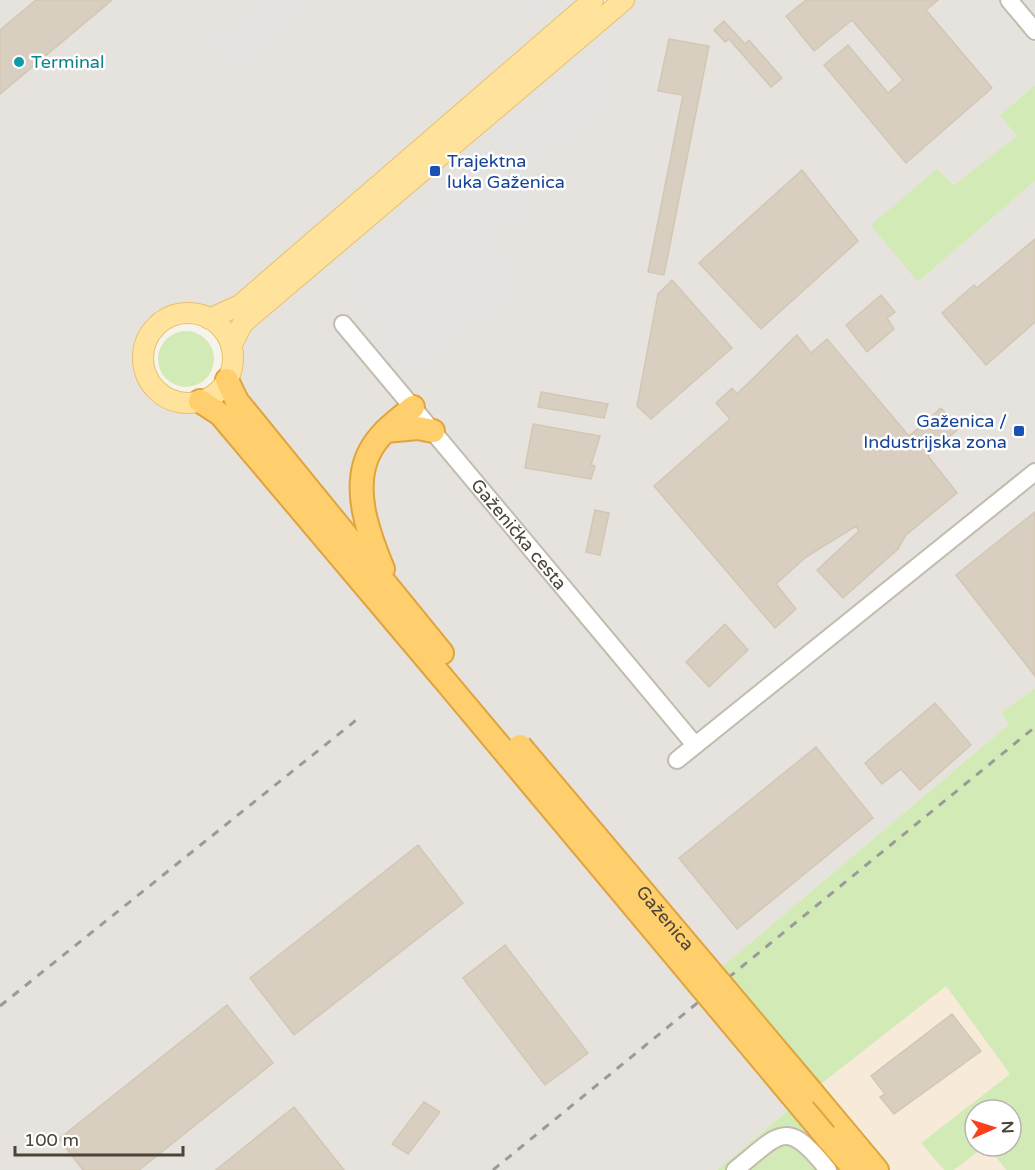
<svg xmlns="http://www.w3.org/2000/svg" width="1035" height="1170" viewBox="0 0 1035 1170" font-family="'Varela Round',sans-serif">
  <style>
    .commercial { fill: #f7ead8 }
    .industrial { fill: #e6e2dd }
    .green { fill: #d2eab5 }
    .parking { fill: #e5e3e0 }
    .building { fill: #d8cfc1; stroke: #d3c7b4; stroke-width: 1.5 }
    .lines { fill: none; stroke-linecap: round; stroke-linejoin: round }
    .minor-casing { stroke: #c2bbae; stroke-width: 20 }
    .major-casing { stroke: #e6c16a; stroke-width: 22 }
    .highway-casing { stroke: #e0a43c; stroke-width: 26 }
    .minor { stroke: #fff; stroke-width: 16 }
    .major { stroke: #ffe39c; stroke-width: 20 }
    .highway { stroke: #ffcf6e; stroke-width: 22 }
    .rail { stroke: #9a9a9a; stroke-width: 3; stroke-dasharray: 8 8; stroke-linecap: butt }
    .highway-bridge-casing { stroke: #e0a43c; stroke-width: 26; stroke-linecap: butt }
    .highway-bridge { stroke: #ffcf6e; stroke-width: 22 }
    .culture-dot { fill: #0f9aa8; stroke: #fff; stroke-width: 2 }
    .transit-dot { fill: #1a4fb4; stroke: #fff; stroke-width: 2 }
    .labels { text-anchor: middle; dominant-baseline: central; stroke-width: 5; stroke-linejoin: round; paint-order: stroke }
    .culture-label { font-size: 18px; fill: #0d838f; stroke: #fff; text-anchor: start }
    .transit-label { font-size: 18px; fill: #164399; stroke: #fff; text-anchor: start }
    .street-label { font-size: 18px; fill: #4b4439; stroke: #fff }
  </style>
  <rect width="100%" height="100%" fill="#f6f3ec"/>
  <path class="commercial" d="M 946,985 L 1010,1074 L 921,1143 L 944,1170 L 877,1170 L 811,1091 Z
    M 985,1146 L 1006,1170 L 954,1170 Z"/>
  <path class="industrial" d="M 0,0 L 593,0 L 240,305 L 201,315 L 175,315 L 160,323 L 145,345 L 143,362 L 148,379 L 159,392 L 183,403 L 200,401 L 798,1102 L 717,1170 L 0,1170 Z
    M 624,0 L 1035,0 L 1035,85 L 1000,115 L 1018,136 L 954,185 L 937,169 L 918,282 L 1035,181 L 1035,688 L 1001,713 L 1009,724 L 717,971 L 589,838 L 237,401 L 227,380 L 231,346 Z"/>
  <path class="green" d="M 1035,85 L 1035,181 L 918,282 L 871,225 L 937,169 L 954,185 L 1017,136 L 1000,115 Z
    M158 359a28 28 0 1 1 56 0a28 28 0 1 1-56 0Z
    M 1035,688 L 1035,1170 L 1006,1170 L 987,1146 L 1011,1146 L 1011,1110 L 975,1110 L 975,1146 L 985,1146 L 954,1170 L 944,1170 L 921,1143 L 1010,1074 L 946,986 L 812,1091 L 877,1170 L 717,1170 L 811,1091 L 717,971 L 1009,724 L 1001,713 Z"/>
  <path class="parking" d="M 249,0 L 329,0 L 232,84 L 197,43 Z
    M 514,0 L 559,0 L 533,22 Z
    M 607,36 L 629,60 L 610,75 L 622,91 L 617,96 L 622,104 L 535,174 L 543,183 L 534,213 L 501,241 L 519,262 L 511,303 L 415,385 L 332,287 L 345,276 L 335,265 Z
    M 872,603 L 888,620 L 770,712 L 654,808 L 644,797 L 687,760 L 703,753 Z"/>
  <path class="building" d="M 36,0 L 112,0 L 0,94 L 0,30 Z
    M 806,0 L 938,0 L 926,10 L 992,88 L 906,163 L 824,65 L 848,45 L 888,93 L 903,80 L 852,20 L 814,51 L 786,16 Z
    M 724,21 L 745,44 L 749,40 L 782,78 L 771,87 L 729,39 L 725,42 L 714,30 Z
    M 669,39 L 709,46 L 664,275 L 648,272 L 683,95 L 658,91 Z
    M 802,170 L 858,241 L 761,329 L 699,263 Z
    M 1035,239 L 1035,322 L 986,365 L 942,313 L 974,285 L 977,288 Z
    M 672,280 L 732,348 L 651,419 L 637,406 L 658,294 Z
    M 881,295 L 895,312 L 887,318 L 894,329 L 867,352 L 846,325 Z
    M 797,335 L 811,353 L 827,339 L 909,436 L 941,408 L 958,429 L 928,456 L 957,493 L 906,535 L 898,549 L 843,598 L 817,570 L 859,531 L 856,526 L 806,557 L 776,584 L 796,609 L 775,628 L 654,486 L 730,419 L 716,403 L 732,388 L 737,394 Z
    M 541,392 L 608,404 L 604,418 L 538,407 Z
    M 533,424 L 600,436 L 591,465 L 595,466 L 591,479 L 525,468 Z
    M 595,510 L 609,513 L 600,555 L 586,552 Z
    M 1035,512 L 1035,676 L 956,575 Z
    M 725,624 L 748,650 L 709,687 L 686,662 Z
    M 935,703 L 971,745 L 920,790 L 901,769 L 882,784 L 865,763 Z
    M 816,747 L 873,818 L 737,929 L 679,858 Z
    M 418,845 L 463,903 L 294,1035 L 250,978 Z
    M 505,945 L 588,1053 L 545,1085 L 463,978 Z
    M 227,1005 L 273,1063 L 139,1170 L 83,1170 L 59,1139 Z
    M 952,1014 L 981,1051 L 894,1114 L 880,1097 L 885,1094 L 871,1076 Z
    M 424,1102 L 440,1112 L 408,1154 L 392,1144 Z
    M 294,1107 L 344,1170 L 216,1170 Z"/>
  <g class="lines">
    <g class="minor-casing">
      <g id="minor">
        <path d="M 1009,0 L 1035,31"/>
        <path id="s1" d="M 343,324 L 695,745"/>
        <path d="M 677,760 L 1035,472"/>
        <path d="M 735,1170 C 781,1133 786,1117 828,1170"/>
      </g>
    </g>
    <g class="major-casing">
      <path id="major" d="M143 358a45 45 0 1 1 90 0a45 45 0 1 1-90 0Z
        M 209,319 L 240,305 L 593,0
        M 231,346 L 243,323 L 624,0"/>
    </g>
    <g class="highway-casing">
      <path id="highway" d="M 227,380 L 237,401 L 442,653
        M 200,401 L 220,414 L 442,677
        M 385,431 L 418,428 L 433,431
        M 383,569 C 368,533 349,483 373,446 C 383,430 399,419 413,407
        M 811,1091 L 877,1170
        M 825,1135 L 855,1170"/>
    </g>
    <use href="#minor" class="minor"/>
    <use href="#major" class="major"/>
    <use href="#highway" class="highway"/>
    <path class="rail" d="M 0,1006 L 360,717
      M 493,1170 L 1035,727"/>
    <g class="highway-bridge-casing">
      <g id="highway-bridge">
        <path d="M 442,677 L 825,1135"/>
        <path id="s2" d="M 520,746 L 811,1091"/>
      </g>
    </g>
    <use href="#highway-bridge" class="highway-bridge"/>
  </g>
  <circle class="culture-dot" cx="19" cy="62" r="6"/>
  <g class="transit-dot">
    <rect x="429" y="165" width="12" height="12" rx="3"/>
    <rect x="1013" y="425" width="12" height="12" rx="3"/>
  </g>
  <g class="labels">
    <g class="culture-label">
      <text x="31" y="62">Terminal</text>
    </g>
    <g class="transit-label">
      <text x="447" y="161">Trajektna<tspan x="447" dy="21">luka Gaženica</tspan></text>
      <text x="1007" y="421" text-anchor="end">Gaženica /<tspan x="1007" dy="21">Industrijska zona</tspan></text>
    </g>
    <g class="street-label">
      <text stroke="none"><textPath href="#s1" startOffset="274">Gaženička cesta</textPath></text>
      <text stroke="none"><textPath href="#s2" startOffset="225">Gaženica</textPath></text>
    </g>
  </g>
  <g transform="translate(993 1128) rotate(87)"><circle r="28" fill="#ffffff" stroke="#b7b4b0" stroke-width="1.5"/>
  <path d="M0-4.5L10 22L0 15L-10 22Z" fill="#fc3f1d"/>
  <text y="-9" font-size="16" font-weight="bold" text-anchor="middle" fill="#4b4439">N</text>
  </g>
  <path d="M15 1146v9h168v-9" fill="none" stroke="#4b4439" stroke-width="3"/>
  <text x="24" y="1146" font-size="18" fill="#4b4439" stroke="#ffffff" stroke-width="4.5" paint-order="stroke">100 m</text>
</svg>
